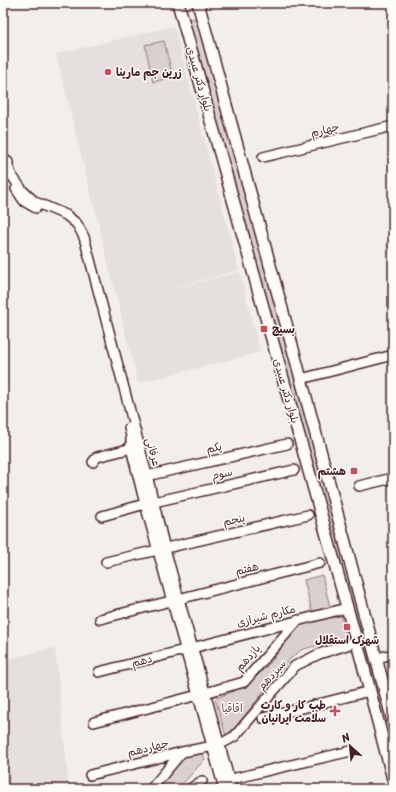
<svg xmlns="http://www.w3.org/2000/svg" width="396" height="792" viewBox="0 0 396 792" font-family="Sriracha,'Playpen Sans Arabic',sans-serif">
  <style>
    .built { fill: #e5dfdd }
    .green { fill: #d9d0cf; stroke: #92787d }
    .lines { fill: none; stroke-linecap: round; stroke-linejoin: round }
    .minor-casing { stroke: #4a1f2b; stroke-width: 12 }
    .major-casing { stroke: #4a1f2b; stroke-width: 14 }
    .minor { stroke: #fdfcf7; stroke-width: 9 }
    .major { stroke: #fdfcf7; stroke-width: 11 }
    .poi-dot { fill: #d1495b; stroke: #fdfcf7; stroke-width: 1.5 }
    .labels { text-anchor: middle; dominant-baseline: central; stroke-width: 3; stroke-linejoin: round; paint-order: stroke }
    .poi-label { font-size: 11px; font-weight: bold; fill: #4a1f2b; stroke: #fdfcf7; text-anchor: start }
    .street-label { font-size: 11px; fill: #4a1f2b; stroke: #fdfcf7 }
    .park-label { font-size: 11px; fill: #6e4b54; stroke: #fdfcf7 }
  </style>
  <rect width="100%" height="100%" fill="#f2efeb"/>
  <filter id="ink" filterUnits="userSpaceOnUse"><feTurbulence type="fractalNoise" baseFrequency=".025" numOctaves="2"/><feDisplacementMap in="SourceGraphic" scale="8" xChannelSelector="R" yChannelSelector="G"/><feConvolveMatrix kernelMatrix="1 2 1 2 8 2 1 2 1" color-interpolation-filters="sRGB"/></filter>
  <g filter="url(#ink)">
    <path class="built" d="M 174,26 L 239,270 L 163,291 L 240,272 L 260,352 L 138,383 L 56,54 Z
      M 393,242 L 393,275 L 385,244 Z
      M 55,648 L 69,789 L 3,789 L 3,660 Z"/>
    <path class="green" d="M 193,18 L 198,20 L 368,645 L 363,646 L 284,370 L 189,21 Z
      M 164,41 L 173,77 L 153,82 L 145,45 Z
      M 322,575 L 330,607 L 312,612 L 304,580 Z
      M 340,613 L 347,637 L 301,650 L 289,660 L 238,724 L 226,736 L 215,699 L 249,684 L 270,663 L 300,624 Z
      M 202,752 L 205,759 L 178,789 L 159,789 L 182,757 Z"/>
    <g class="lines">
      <g class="minor-casing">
        <path id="minor" d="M 263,157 L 393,126
          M 3,162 L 5,160 L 8,162 L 8,167 L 12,176 L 23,191 L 35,202 L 66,215 L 77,224 L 84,237 L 147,475 L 165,549 L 232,789
          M 16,189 L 24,201 L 36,208
          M 301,379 L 393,355
          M 129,428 L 131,436 L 131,448 L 145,504 L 224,789
          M 93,462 L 97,457 L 136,447
          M 142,477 L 287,444
          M 359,486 L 393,478
          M 102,516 L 145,504 L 294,470
          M 106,562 L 308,515
          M 100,619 L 320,563
          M 377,658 L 393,654
          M 99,672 L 347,608
          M 263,718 L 370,691
          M 94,722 L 198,695 L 244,682 L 298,620
          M 90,775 L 182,752 L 219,745 L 235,736 L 295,666 L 319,654 L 356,642
          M 223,781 L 351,751
          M 151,789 L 182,752
          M 190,789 L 202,781"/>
      </g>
      <g class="major-casing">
        <path id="major" d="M 178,3 L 362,661 L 393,779
          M 198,3 L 290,338 L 393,721"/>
      </g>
      <use href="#minor" class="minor"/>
      <use href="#major" class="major"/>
    </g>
  </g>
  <g class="poi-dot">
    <circle cx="108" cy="72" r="4"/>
    <rect x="260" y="325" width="8" height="8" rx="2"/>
    <rect x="350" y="467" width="8" height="8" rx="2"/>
    <rect x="343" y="623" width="8" height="8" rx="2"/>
    <path d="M333 705h4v4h4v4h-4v4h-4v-4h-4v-4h4z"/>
  </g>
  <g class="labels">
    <g class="poi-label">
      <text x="116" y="72">زرین جم مارینا</text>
      <text x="272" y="329">بسیج</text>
      <text x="346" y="471" text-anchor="end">هشتم</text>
      <text x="347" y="640" text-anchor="middle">شهرک استقلال</text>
      <text x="326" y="705" text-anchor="end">طب کار و کارت<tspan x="326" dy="13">سلامت ایرانیان</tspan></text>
    </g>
    <g class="street-label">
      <text transform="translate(199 79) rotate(74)">بلوار دکتر عبیدی</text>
      <text transform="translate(325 130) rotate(-13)">چهارم</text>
      <text transform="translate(286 391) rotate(74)">بلوار دکتر عبیدی</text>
      <text transform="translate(214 448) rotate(-13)">یکم</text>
      <text transform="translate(153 452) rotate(75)">عرفانی</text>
      <text transform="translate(222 474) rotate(-13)">سوم</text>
      <text transform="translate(234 520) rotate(-13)">پنجم</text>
      <text transform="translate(247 569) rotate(-14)">هفتم</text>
      <text transform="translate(266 616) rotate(-14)">مکارم شیرازی</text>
      <text transform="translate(248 658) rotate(-48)">یازدهم</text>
      <text transform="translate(142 661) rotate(-15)">دهم</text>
      <text transform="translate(272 675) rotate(-48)">سیزدهم</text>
      <text transform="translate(148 748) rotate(-14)">چهاردهم</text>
    </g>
    <g class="park-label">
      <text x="232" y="708">اقاقیا</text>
    </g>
  </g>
  <rect width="396" height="792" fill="none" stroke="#fdfcf7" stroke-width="16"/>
  <rect x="8" y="8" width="380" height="776" fill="none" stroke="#4a1f2b" stroke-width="1.5" filter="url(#ink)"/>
  <g transform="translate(350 746) rotate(333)" stroke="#fdfcf7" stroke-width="3" paint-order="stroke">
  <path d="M0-3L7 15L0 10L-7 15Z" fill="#4a1f2b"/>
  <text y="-6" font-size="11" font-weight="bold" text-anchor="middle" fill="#4a1f2b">N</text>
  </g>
</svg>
